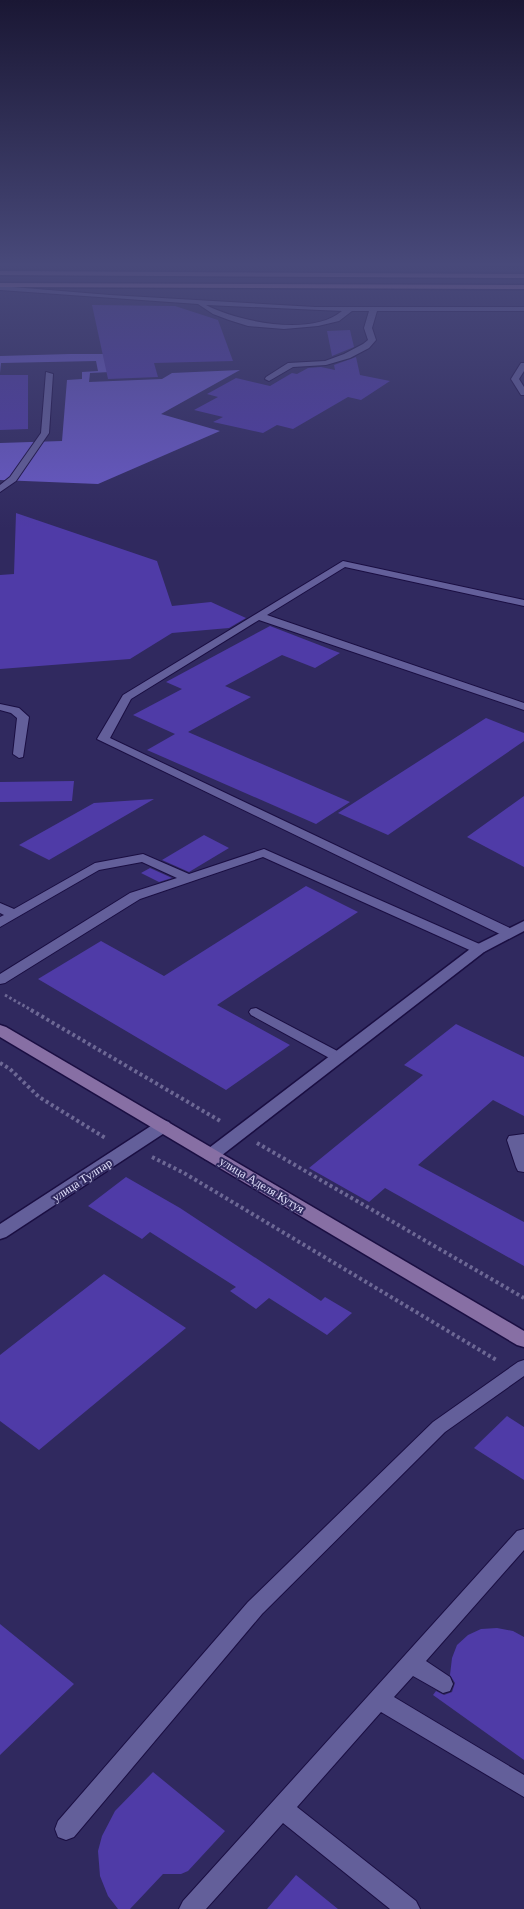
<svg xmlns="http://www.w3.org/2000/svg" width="524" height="1909" viewBox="0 0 524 1909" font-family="'Times New Roman',serif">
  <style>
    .forest { fill: #6959c7 }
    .building { fill: #4f3ba7 }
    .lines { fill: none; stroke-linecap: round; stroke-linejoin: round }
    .lane-casing { stroke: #1a0e42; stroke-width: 2 }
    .street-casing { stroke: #1a0e42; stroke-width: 3 }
    .secondary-casing { stroke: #1a0e42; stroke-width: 3 }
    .primary-casing { stroke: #1a0e42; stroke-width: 3 }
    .path-far1 { stroke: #6d6895; stroke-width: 3; stroke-dasharray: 2.5 2.5; stroke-linecap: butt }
    .path { stroke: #6d6895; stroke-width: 4; stroke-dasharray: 3 3; stroke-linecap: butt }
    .lane { fill: #635f9a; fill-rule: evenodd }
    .street { fill: #635f9a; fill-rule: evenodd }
    .secondary { fill: #876fa4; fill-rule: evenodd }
    .primary { fill: #ac7ead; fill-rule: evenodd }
    .labels { text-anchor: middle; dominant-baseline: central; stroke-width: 4; stroke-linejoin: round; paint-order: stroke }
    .street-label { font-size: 12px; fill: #e1e0fb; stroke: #30295f }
  </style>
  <rect width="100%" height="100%" fill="#30295f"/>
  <path class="forest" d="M 70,354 L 144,354 L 150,370 L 90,373 L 89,382 L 162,379 L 172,373 L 240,370 L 161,414 L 220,431 L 98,484 L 0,480 L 0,443 L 62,441 L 67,380 L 82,379 L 82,372 L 98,371 L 96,361 L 1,363 L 0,373 L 0,356 Z"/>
  <path class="building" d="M 92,305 L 175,306 L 218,320 L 233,361 L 154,363 L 158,377 L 108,379 Z
    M 350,330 L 354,347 L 332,356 L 327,331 Z
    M 356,357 L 360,375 L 390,381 L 361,400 L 348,397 L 293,429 L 277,425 L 263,433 L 213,422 L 223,417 L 194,410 L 218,397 L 207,394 L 236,378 L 270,386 L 292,373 L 297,374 L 308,368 L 321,367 L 335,370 L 334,365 Z
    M 0,375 L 28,375 L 28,429 L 0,430 Z
    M 16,513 L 157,561 L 172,606 L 211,602 L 246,618 L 229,628 L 172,633 L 130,659 L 0,669 L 0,575 L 14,574 Z
    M 270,626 L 340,653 L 315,668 L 282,655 L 225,686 L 251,697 L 188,732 L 350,802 L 316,824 L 147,750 L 175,734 L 133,715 L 182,689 L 166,682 Z
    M 486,718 L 524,733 L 524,741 L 388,835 L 338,813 Z
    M 74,781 L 72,801 L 0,802 L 0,782 Z
    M 524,796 L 524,867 L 467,837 Z
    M 154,799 L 49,860 L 19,845 L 94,803 Z
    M 204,835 L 229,848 L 189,872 L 162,860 Z
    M 150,868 L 172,878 L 159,882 L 141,873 Z
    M 306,886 L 358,912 L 217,1005 L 290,1045 L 226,1090 L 38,979 L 101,941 L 164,976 Z
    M 456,1024 L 524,1057 L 524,1116 L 493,1100 L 418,1165 L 524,1222 L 524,1266 L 385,1188 L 369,1202 L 309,1168 L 423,1075 L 404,1065 Z
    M 126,1177 L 180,1208 L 321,1301 L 325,1297 L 352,1313 L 327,1335 L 269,1298 L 256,1309 L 230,1291 L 236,1287 L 150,1232 L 142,1239 L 88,1206 Z
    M 104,1274 L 186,1328 L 39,1450 L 0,1421 L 0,1355 Z
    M 507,1416 L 524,1427 L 524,1480 L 474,1448 Z
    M 0,1624 L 74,1684 L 0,1755 Z
    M 497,1628 L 513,1631 L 524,1637 L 524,1760 L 433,1695 L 436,1691 L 444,1695 L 452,1692 L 455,1683 L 450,1675 L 452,1658 L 457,1645 L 468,1635 L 481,1629 Z
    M 153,1772 L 225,1831 L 188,1871 L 181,1874 L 163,1874 L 130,1909 L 118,1909 L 108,1896 L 100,1876 L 98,1851 L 102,1836 L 115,1811 Z
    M 296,1875 L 338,1909 L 267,1909 Z"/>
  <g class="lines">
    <g class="lane-casing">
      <path id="lane" d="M 0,286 L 110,295 L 315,307 L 524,307 L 524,311 L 377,311 L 372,328 L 376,340 L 369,348 L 350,358 L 326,365 L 293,367 L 269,381 L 265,379 L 266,377 L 288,363 L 325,361 L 344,354 L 363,344 L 368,340 L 364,328 L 369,311 L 352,311 L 339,321 L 318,326 L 284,329 L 248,326 L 229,320 L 213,314 L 198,304 L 0,290 ZM 206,305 L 342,311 C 311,337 239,322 206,305 Z
        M 521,363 L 524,363 L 524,371 L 519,379 L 524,387 L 524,395 L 521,395 L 511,379 Z
        M 46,372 L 53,374 L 49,433 L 16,481 L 0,492 L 0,485 L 10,477 L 41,433 Z
        M 343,561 L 524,600 L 524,606 L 345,567 L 267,615 L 524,703 L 524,710 L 259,620 L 131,699 L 110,738 L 514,930 L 516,933 L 514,936 L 504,936 L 97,739 L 123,695 Z
        M 0,704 L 19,708 L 29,717 L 23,757 L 19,758 L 13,754 L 17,718 L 11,713 L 0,710 Z
        M 264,849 L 484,946 L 486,949 L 484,952 L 474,952 L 263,857 L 140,899 L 5,983 L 0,984 L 0,974 L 130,893 L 177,878 L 142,862 L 99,870 L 0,927 L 0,917 L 4,915 L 0,913 L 0,903 L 14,909 L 95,863 L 143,854 L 189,874 Z
        M 256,1008 L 343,1054 L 345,1057 L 343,1060 L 333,1060 L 251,1015 L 249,1012 L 251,1009 Z
        M 524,1134 L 524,1172 L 518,1171 L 516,1167 L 507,1140 L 509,1136 Z
        M 524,1360 L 524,1376 L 445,1432 L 262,1614 L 74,1837 L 66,1840 L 58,1837 L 55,1829 L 58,1821 L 248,1602 L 433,1422 L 518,1362 Z
        M 524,1529 L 524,1550 L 426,1661 L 450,1677 L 453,1684 L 450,1691 L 443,1693 L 413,1676 L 394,1697 L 524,1775 L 524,1797 L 381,1712 L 297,1807 L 416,1901 L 420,1909 L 390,1909 L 283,1823 L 206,1909 L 179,1909 L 183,1901 L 517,1531 Z"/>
    </g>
    <g class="street-casing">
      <path id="street" d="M 0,262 L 524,262 L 524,266 L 461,264 L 0,264 Z
        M 524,921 L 524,931 L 484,952 L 217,1159 L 211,1161 L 205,1159 L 202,1155 L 205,1151 L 474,946 Z
        M 163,1120 L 169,1122 L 171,1126 L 169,1130 L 6,1237 L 0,1239 L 0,1224 L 157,1122 Z"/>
    </g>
    <g class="secondary-casing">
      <path id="secondary" d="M 0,1025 L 6,1027 L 524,1331 L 524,1347 L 517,1345 L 0,1037 Z"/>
    </g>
    <g class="primary-casing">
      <path id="primary" d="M 0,271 L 524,274 L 524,278 L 0,275 Z
        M 0,283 L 524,285 L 524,289 L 0,287 Z"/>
    </g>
    <path class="path-far1" d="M 5,995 L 33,1011"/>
    <path class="path" d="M 31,1010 L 222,1122
      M 0,1063 L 10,1069 L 39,1097 L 107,1139
      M 257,1143 L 524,1298
      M 152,1157 L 184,1173 L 498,1361"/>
    <use href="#lane" class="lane"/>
    <use href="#street" class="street"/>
    <use href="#secondary" class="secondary"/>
    <use href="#primary" class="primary"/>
  </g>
  <linearGradient id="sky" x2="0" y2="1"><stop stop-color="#1a1734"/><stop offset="0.5" stop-color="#48497a"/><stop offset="1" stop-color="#48497a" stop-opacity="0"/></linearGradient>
  <rect width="524" height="529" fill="url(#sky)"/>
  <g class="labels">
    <g class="street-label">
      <text transform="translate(82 1180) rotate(-33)">улица Тулпар</text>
      <text transform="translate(262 1185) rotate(31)">улица Аделя Кутуя</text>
    </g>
  </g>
</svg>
